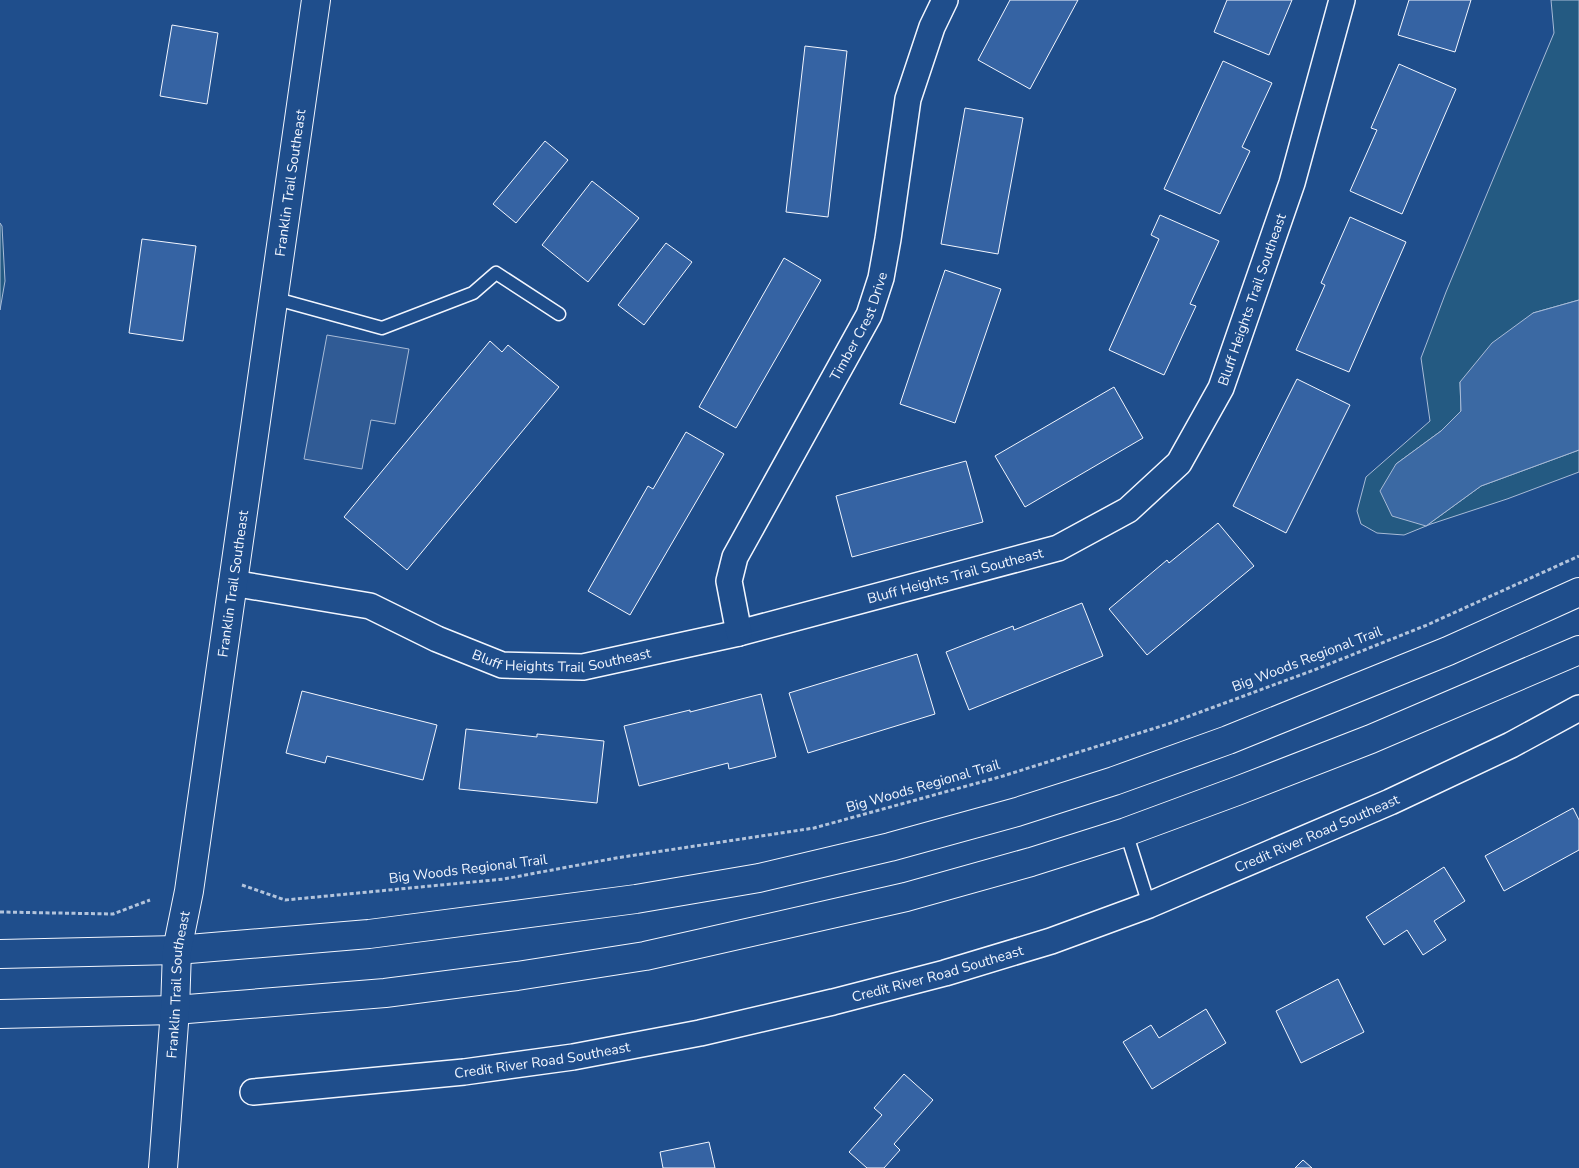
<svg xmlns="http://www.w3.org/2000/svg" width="1579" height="1168" viewBox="0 0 1579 1168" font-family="'Nunito Sans',sans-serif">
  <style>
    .green { fill: #245a82; stroke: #a8bbd7 }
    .parking { fill: #305b95; stroke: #a8bbd7 }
    .water { fill: #3b69a3; stroke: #a8bbd7 }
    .building { fill: #3563a3; stroke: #f2f6ff }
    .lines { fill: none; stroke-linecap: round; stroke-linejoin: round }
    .lane-casing { stroke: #f2f6ff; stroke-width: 15 }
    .street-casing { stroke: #f2f6ff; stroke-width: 28 }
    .secondary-casing { stroke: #f2f6ff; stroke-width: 30 }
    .path { stroke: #b3c4dc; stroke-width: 3; stroke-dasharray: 4 2.5; stroke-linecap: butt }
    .lane { stroke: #1f4e8c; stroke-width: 12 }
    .street { stroke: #1f4e8c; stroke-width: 25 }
    .secondary { stroke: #1f4e8c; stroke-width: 28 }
    .labels { text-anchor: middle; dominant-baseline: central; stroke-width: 4; stroke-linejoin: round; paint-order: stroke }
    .street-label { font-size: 14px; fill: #f2f6ff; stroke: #1f4e8c }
  </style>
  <rect width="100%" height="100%" fill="#1f4e8c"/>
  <path class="green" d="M 1551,0 L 1579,0 L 1579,300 L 1533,313 L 1460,382 L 1461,411 L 1441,431 L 1396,464 L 1426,526 L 1481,486 L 1579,450 L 1579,472 L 1507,499 L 1431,524 L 1404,535 L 1377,533 L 1361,524 L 1357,511 L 1366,477 L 1430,421 L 1421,358 L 1446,292 L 1554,33 Z
    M 0,223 L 2,226 L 5,281 L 0,310 Z"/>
  <path class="parking" d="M 327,335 L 409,349 L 395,424 L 371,420 L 362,469 L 304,459 Z"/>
  <path class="water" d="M 1579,300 L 1579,450 L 1481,486 L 1426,526 L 1392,516 L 1380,491 L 1396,464 L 1441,431 L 1461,411 L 1460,382 L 1492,343 L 1533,313 Z"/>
  <path class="building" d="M 1010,0 L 1078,0 L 1030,89 L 978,60 Z
    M 1227,0 L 1292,0 L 1269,55 L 1214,32 Z
    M 1409,0 L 1471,0 L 1455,52 L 1398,35 Z
    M 172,25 L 218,33 L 207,104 L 160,96 Z
    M 805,46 L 847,51 L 828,217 L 786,212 Z
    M 1223,61 L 1272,83 L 1242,147 L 1250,151 L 1220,214 L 1164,189 Z
    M 1399,64 L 1456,89 L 1402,214 L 1350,191 L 1377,130 L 1371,128 Z
    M 965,108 L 1023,118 L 998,254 L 941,244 Z
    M 545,141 L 568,160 L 516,223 L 493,204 Z
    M 592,181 L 639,218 L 588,282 L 542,245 Z
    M 1160,215 L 1219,241 L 1190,304 L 1196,306 L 1164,375 L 1109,350 L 1159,239 L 1151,235 Z
    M 1350,217 L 1406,242 L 1349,372 L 1296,350 L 1325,285 L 1321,283 Z
    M 142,239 L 196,246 L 183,341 L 129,333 Z
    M 666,243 L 692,262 L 644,325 L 618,305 Z
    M 784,258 L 821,280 L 736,428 L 699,407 Z
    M 945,270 L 1001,289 L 955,423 L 900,404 Z
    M 490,341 L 502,352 L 508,345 L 559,387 L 407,570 L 344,517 Z
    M 1297,379 L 1350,405 L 1286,533 L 1233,506 Z
    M 1114,387 L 1143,438 L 1025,507 L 995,456 Z
    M 686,432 L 724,454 L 630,615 L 588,591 L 648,486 L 653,489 Z
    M 966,461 L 983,522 L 852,557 L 836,496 Z
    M 1218,523 L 1254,566 L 1147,655 L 1109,609 L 1167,560 L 1169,563 Z
    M 1082,603 L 1103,656 L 969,710 L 946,652 L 1013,626 L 1014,630 Z
    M 917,654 L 935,714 L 808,753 L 789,693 Z
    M 302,691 L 437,725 L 423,780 L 327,756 L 325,763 L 286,753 Z
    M 761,694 L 776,757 L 729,769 L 728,763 L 639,786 L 624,726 L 690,710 L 690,712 Z
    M 466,729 L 537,737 L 537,734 L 604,741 L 597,803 L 459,789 Z
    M 1573,808 L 1579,820 L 1579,850 L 1504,891 L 1485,856 Z
    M 1444,867 L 1465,901 L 1434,921 L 1446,940 L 1423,955 L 1407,930 L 1384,945 L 1366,917 Z
    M 1338,979 L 1364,1032 L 1301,1063 L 1276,1011 Z
    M 1206,1009 L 1226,1043 L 1152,1089 L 1123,1042 L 1151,1025 L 1159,1038 Z
    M 904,1074 L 933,1100 L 894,1144 L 900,1150 L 884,1168 L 867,1168 L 849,1152 L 882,1115 L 874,1108 Z
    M 709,1142 L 715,1168 L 663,1168 L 660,1152 Z
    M 1303,1160 L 1312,1168 L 1295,1168 Z"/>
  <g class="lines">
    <g class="lane-casing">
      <path id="lane" d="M 273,298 L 382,328 L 473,293 L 496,273 L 559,314
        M 1126,832 L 1149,905"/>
    </g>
    <g class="street-casing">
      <g id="street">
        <path id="s1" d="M 232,583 L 370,606 L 437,639 L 502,665 L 583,667 L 739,633 L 1058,548 L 1128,510 L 1179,463 L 1221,388 L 1292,183 L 1342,0"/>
        <path id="s2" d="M 739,633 L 729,581 L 735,557 L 869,315 L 881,278 L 888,239 L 908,99 L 932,27 L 945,0"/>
        <path id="s3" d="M 253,1092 L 464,1072 L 573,1057 L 700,1033 L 833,1002 L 945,973 L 1051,941 L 1149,905 L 1390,802 L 1511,745 L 1579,708"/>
      </g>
    </g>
    <g class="secondary-casing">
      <g id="secondary">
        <path d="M 0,954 L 177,950 L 369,934 L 636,899 L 759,878 L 890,847 L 1017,812 L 1114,781 L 1228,740 L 1448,651 L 1579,592"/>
        <path d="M 0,1014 L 175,1010 L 385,993 L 517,976 L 645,956 L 906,897 L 1031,862 L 1126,832 L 1237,791 L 1371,739 L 1579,650"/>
        <path id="s4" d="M 163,1168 L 175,1010 L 177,950 L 189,891 L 316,0"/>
      </g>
    </g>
    <path class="path" d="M 242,885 L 285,900 L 504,879 L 616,858 L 814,828 L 1003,776 L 1168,724 L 1314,670 L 1427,625 L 1579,556
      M 0,912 L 113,914 L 150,900"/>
    <use href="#lane" class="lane"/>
    <use href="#street" class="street"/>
    <use href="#secondary" class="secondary"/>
  </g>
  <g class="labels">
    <g class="street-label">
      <text stroke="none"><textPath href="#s4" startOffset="994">Franklin Trail Southeast</textPath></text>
      <text stroke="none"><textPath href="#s1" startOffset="1184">Bluff Heights Trail Southeast</textPath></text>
      <text stroke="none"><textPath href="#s2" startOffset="340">Timber Crest Drive</textPath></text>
      <text stroke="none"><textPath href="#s1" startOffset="749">Bluff Heights Trail Southeast</textPath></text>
      <text stroke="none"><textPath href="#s4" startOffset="589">Franklin Trail Southeast</textPath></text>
      <text stroke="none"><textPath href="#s1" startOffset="344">Bluff Heights Trail Southeast</textPath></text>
      <text transform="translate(1307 659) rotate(-21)">Big Woods Regional Trail</text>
      <text transform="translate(923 786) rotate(-16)">Big Woods Regional Trail</text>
      <text stroke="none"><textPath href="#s3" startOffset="1101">Credit River Road Southeast</textPath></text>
      <text transform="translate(468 869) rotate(-7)">Big Woods Regional Trail</text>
      <text stroke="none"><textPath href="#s3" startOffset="696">Credit River Road Southeast</textPath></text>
      <text stroke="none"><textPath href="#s4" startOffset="184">Franklin Trail Southeast</textPath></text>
      <text stroke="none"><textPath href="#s3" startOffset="291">Credit River Road Southeast</textPath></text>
    </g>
  </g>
</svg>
